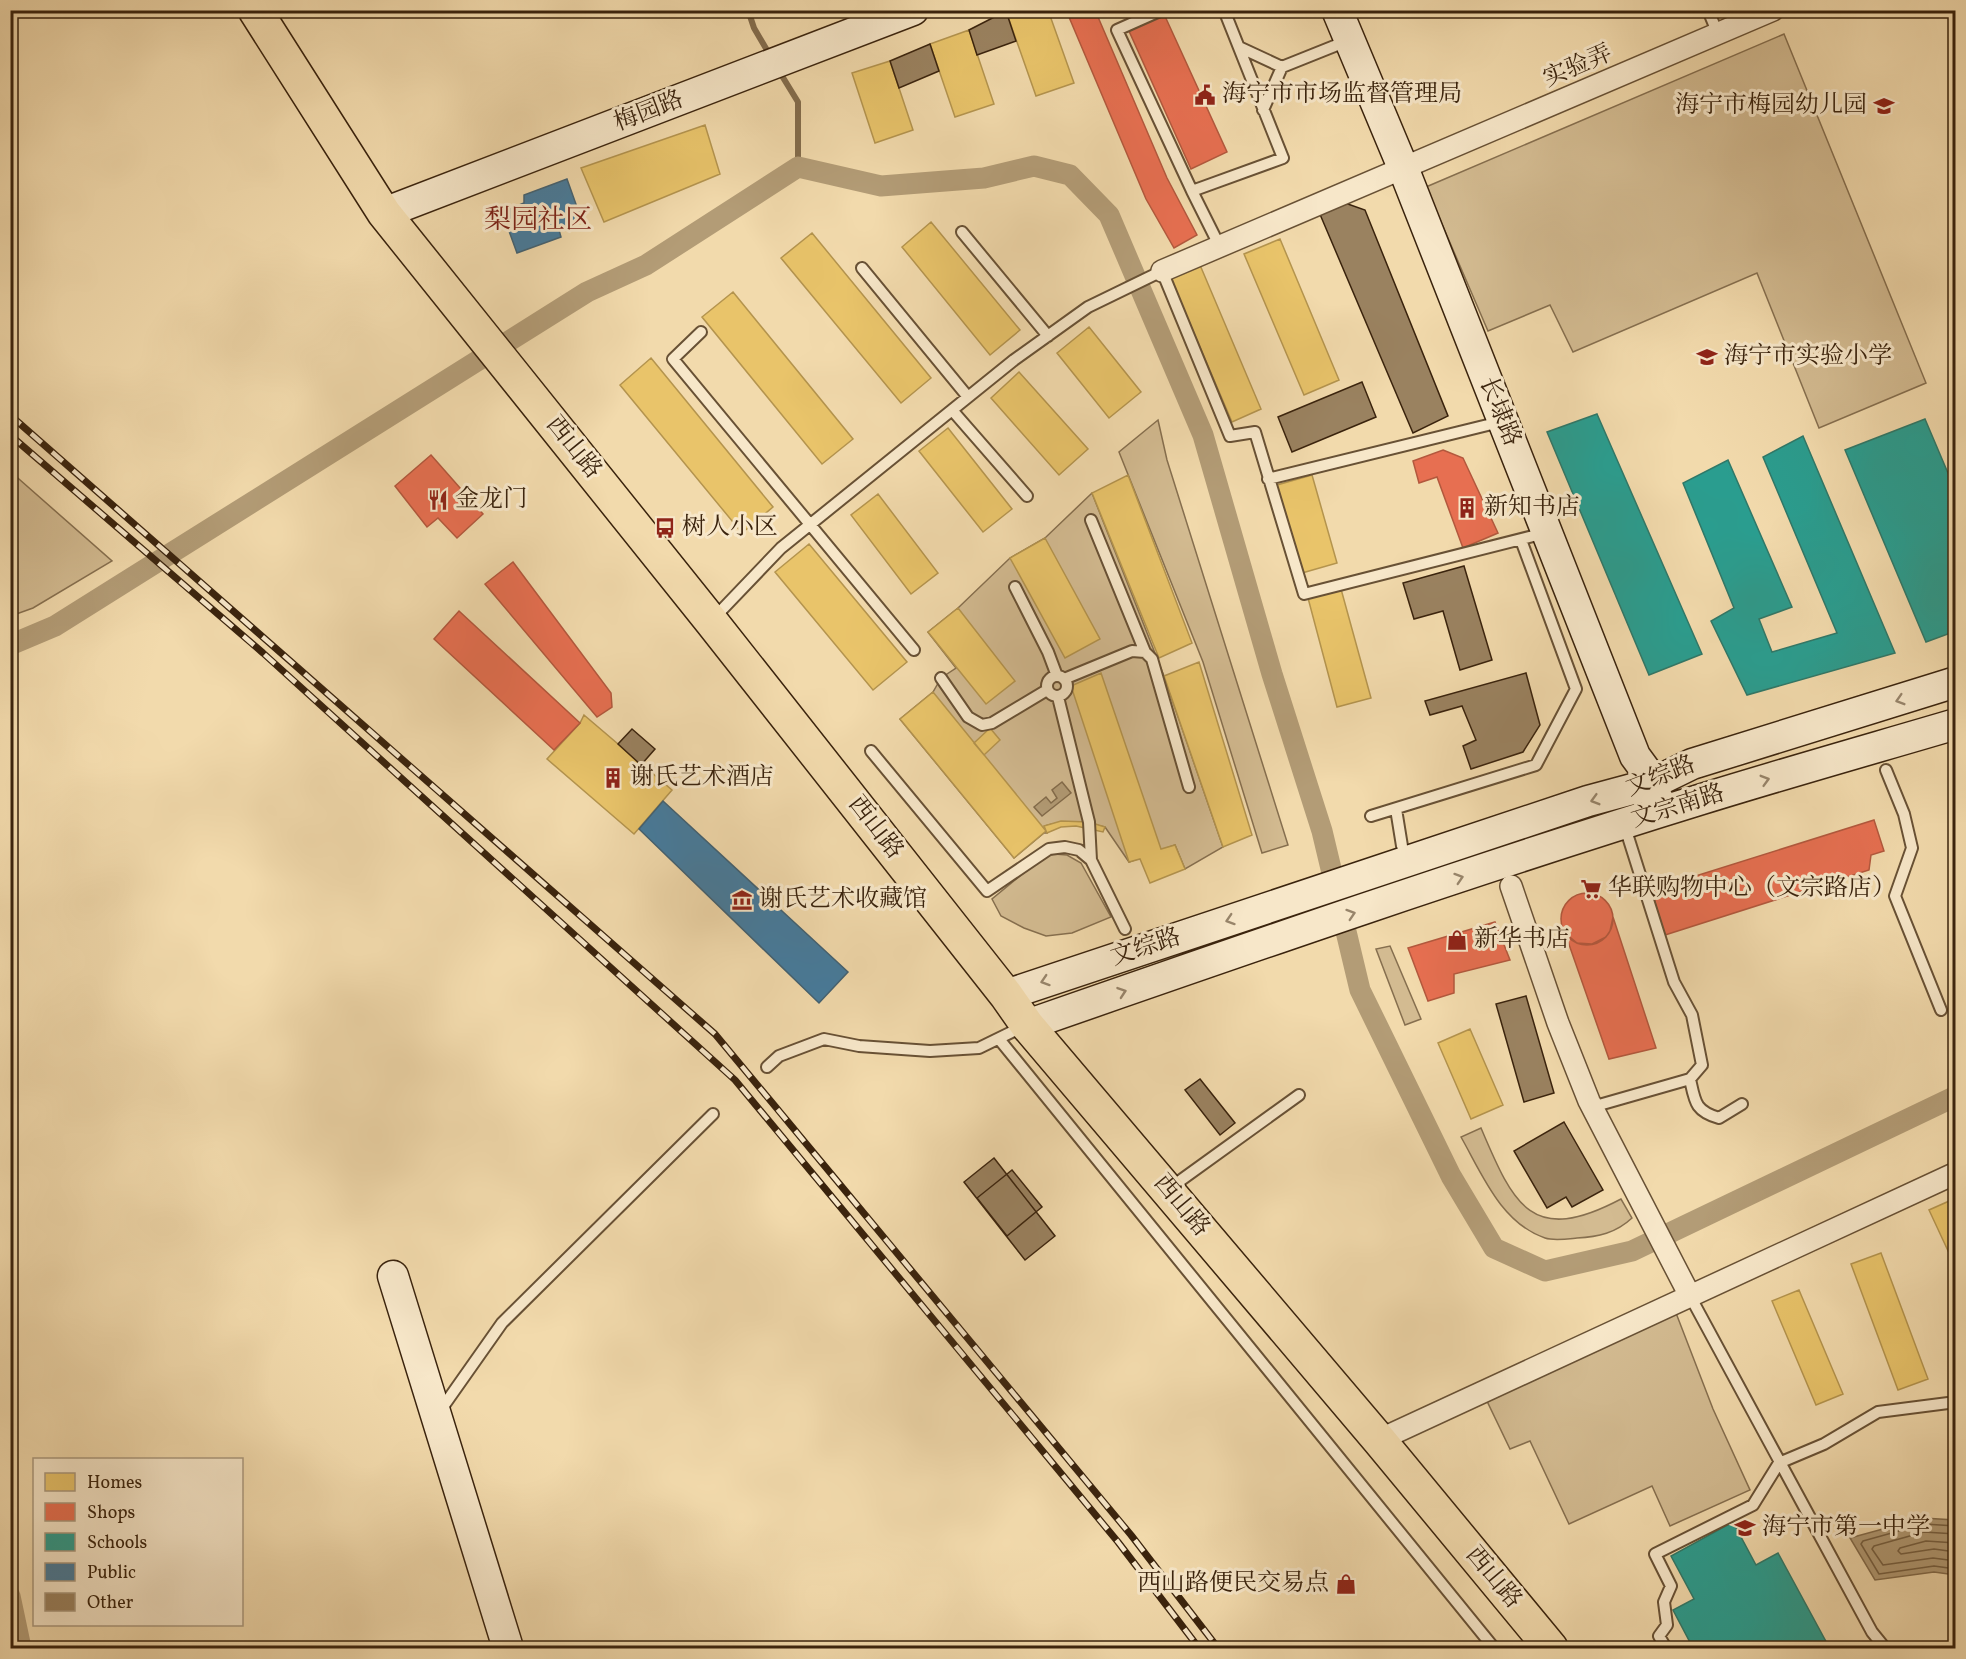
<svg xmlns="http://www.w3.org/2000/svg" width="1966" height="1659" viewBox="0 0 1966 1659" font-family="Vollkorn,'Noto Serif SC',serif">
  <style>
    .green { fill: #d3bb91; stroke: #866f4f; stroke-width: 1.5 }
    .water { fill: #b39c76; stroke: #836c4c; stroke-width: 1.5 }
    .homes { fill: #e9c46a; stroke: #b4944e; stroke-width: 1.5 }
    .shops { fill: #e76f51; stroke: #b3583d; stroke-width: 1.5 }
    .schools { fill: #2a9d8f; stroke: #2f7868; stroke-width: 1.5 }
    .public { fill: #457b9d; stroke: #426172; stroke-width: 1.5 }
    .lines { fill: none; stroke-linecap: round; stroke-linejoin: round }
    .shore { stroke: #766042; stroke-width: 1.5 }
    .stream { stroke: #836c4c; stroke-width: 6 }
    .canal { stroke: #b39c76; stroke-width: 21 }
    .building { fill: #9a8260; stroke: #3a230d; stroke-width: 1.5 }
    .lane-casing { stroke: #685135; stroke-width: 14 }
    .street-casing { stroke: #685135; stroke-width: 24 }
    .secondary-casing { stroke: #3a230d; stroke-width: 33 }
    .primary-casing { stroke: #3a230d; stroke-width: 36 }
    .lane { stroke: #f7e7c9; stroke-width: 10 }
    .street { stroke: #f7e7c9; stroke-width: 21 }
    .secondary { stroke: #f7e7c9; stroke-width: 30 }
    .primary { stroke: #f2daac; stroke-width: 33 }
    .rail-casing { stroke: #3a230d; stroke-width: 7 }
    .rail { stroke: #f7e7c9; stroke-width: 4.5; stroke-dasharray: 14; stroke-linecap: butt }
    .oneway { stroke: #98856b }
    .labels { text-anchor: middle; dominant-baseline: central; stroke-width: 6; stroke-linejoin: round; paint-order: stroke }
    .street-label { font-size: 24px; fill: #3a230d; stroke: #f7e7c9 }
    .poi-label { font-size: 24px; fill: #3a230d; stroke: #f7e7c9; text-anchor: start }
    .quarter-label { font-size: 27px; fill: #7a1f14; stroke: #f7e7c9 }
  </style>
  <rect width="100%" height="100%" fill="#f2daac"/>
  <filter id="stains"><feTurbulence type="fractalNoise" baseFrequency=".00333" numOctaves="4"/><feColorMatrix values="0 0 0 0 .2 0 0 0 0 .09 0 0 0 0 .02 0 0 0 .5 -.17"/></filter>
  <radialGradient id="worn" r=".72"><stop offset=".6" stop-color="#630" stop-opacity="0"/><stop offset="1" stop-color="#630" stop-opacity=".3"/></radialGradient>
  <path class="green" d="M 1784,34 L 1926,383 L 1819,428 L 1757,273 L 1573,352 L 1550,305 L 1488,331 L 1426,187 Z
    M 1158,420 L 1167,460 L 1288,845 L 1262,853 L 1203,662 L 1119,452 Z
    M 11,472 L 112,561 L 33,608 L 11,616 Z
    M 1092,493 L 1164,676 L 1223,847 L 1185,869 L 1175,845 L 1129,862 L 1105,827 C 1083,822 1066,819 1045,826 L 1047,833 L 1044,833 L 1014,858 L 900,719 L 933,692 L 941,678 L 956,668 L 928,632 L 958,608 L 1010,558 L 1045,538 Z
    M 1054,854 L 1067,855 L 1081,863 L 1111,917 L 1072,933 L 1046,936 L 1024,928 L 1001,916 L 992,899 L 1043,857 Z
    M 1390,946 L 1421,1019 L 1405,1025 L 1376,949 Z
    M 1481,1128 C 1514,1206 1532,1246 1621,1199 L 1632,1218 C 1616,1233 1598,1237 1577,1238 C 1567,1239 1554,1241 1545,1238 C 1501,1223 1482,1174 1461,1137 Z
    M 1676,1313 L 1713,1409 L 1750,1490 L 1670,1526 L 1652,1486 L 1569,1524 L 1530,1441 L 1510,1449 L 1486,1399 Z"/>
  <path class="water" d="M 1062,782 L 1071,793 L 1042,816 L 1034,807 L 1046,797 L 1051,803 L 1057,798 L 1052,790 Z
    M 1923,1518 L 1955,1520 L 1955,1575 L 1934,1572 L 1875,1580 L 1850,1538 Z"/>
  <path class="homes" d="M 1048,10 L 1074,83 L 1036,96 L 1006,11 Z
    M 969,30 L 994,104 L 955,117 L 930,44 Z
    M 890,61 L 913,130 L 875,143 L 852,73 Z
    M 705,125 L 720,174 L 604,222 L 581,168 Z
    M 931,222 L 1020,330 L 990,355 L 902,247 Z
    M 812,233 L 931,378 L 901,403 L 781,258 Z
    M 1280,239 L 1339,380 L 1304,395 L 1244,254 Z
    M 1200,265 L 1261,409 L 1232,422 L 1170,277 Z
    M 733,292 L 853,439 L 822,464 L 702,317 Z
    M 1089,327 L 1141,392 L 1109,418 L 1057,353 Z
    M 651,358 L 773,507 L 742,533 L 620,385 Z
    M 1019,372 L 1088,449 L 1059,475 L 991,398 Z
    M 948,428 L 1012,509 L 983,532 L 919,451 Z
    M 1128,475 L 1192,643 L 1159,658 L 1092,493 Z
    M 1312,475 L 1337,563 L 1302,573 L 1277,485 Z
    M 878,494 L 938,573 L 911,594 L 851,515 Z
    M 1045,538 L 1100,639 L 1065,658 L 1010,558 Z
    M 809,544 L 907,662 L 873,690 L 775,572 Z
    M 1341,589 L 1371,698 L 1337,707 L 1308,598 Z
    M 958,608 L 1015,681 L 986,704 L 928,632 Z
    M 1199,662 L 1252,835 L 1223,847 L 1164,676 Z
    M 1101,673 L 1161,849 L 1175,845 L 1185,869 L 1150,883 L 1140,859 L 1129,862 L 1071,686 Z
    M 933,692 L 1046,831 L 1014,858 L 900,719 Z
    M 584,715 L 672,790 L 634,834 L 547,759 L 580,723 Z
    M 990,728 L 1000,740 L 984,755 L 974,743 Z
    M 1061,821 L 1089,822 L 1105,827 L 1103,832 L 1076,826 L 1061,827 L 1047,833 L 1044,826 Z
    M 1470,1029 L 1503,1105 L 1471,1119 L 1438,1043 Z
    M 1956,1198 L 1956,1268 L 1929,1210 Z
    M 1881,1253 L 1928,1379 L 1898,1390 L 1851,1264 Z
    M 1799,1290 L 1843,1394 L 1816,1405 L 1772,1301 Z"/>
  <path class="shops" d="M 1066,10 L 1095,10 L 1167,178 L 1197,235 L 1174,248 L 1146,199 Z
    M 1164,14 L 1227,152 L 1191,169 L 1129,31 Z
    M 1443,450 L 1463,458 L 1498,533 L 1463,548 L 1437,477 L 1419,483 L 1413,461 Z
    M 431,455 L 483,514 L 457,538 L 438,518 L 427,527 L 395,486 Z
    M 513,562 L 611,693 L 612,707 L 597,717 L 485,584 Z
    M 459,611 L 580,723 L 554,750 L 434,639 Z
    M 1874,820 L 1884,851 L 1871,855 L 1869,870 L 1665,935 L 1651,890 Z
    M1561 919a26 26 0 1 1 52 0a26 26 0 1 1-52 0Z
    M 1613,917 L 1656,1048 L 1609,1059 L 1565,933 L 1577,943 L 1592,944 L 1606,937 L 1610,931 Z
    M 1495,922 L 1510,960 L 1454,974 L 1454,993 L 1428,1001 L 1408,948 Z"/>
  <path class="schools" d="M 1597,414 L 1702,654 L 1649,675 L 1547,432 Z
    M 1925,419 L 1956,492 L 1956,631 L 1926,642 L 1845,450 Z
    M 1803,436 L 1895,653 L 1747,695 L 1711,621 L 1734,608 L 1683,483 L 1728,460 L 1792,607 L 1759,619 L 1772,652 L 1837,633 L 1763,457 Z
    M 1733,1522 L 1756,1565 L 1778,1553 L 1829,1647 L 1693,1648 L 1673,1610 L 1694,1599 L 1671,1556 Z"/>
  <path class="public" d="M 567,179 L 582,221 L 559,230 L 561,237 L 517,253 L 502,212 L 524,203 L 524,195 Z
    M 663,801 L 848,972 L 819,1003 L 639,829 Z"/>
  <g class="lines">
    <path class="shore" d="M 1956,1526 L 1924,1524 L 1863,1541 L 1861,1544 L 1879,1574 L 1934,1566 L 1956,1569
      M 1956,1534 L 1924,1532 L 1874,1546 L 1872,1549 L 1883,1565 L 1933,1558 L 1956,1561
      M 1956,1543 L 1926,1541 L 1900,1548 L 1898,1551 L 1901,1554 L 1934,1549 L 1956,1552"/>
    <path class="stream" d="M 748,10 L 754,28 L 771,57
      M 779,71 L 798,102 L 798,167"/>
    <path class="canal" d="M 10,645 L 55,626 L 587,292 L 646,265 L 798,167 L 881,186 L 984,178 L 1034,166 L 1070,175 L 1109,215 L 1203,435 L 1272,674 L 1322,831 L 1360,990 L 1451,1176 L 1494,1248 L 1545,1271 L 1632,1251 L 1956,1096
      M 10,1596 L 21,1648"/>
  </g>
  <path class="building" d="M 1006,11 L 1016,41 L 977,55 L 969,30 Z
    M 930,44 L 939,71 L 899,88 L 890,61 Z
    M 1345,203 L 1365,210 L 1448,416 L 1413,433 L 1319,212 Z
    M 1362,382 L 1376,417 L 1292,452 L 1278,417 Z
    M 1464,566 L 1492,660 L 1460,670 L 1443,611 L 1414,619 L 1403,583 Z
    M 1526,673 L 1540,725 L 1523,752 L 1471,769 L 1463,746 L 1476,740 L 1462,706 L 1430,715 L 1425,701 Z
    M 632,729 L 655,749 L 641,765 L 618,744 Z
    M 1526,996 L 1554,1093 L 1524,1102 L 1496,1004 Z
    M 1200,1079 L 1235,1123 L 1220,1135 L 1185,1090 Z
    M 1564,1122 L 1603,1190 L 1572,1207 L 1566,1197 L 1547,1208 L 1514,1151 Z
    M 994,1158 L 1055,1236 L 1025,1260 L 964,1182 Z
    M 1012,1170 L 1042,1207 L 1007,1236 L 977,1198 Z"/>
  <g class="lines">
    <g class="lane-casing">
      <path id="lane" d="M 1162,10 L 1117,30 L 1192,191 L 1283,158 L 1224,10
        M 1708,10 L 1718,34
        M 1239,47 L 1282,67
        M 1263,110 L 1282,67 L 1347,41
        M 1192,191 L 1220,247
        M 962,232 L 1048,336
        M 862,268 L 968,397
        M 701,332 L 673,359 L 914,650
        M 952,410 L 1027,496
        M 1268,479 L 1500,422
        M 1091,520 L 1145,652
        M 1015,587 L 1048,652 L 1057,676
        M 714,618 L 781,548 L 1014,360 L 1088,307 L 1162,271 L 1230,436 L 1255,432 L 1304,594 L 1545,533
        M1047 686a10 10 0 1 1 20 0a10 10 0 1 1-20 0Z
        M 941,678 L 968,717 L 982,725 L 992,723 L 1047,690
        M 1064,679 L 1132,651 L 1145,652 L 1152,659 L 1189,787
        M 1058,697 L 1089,822 L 1091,860
        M 871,751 L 987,891 L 1049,849 L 1065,847 L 1079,850 L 1091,860 L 1125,929
        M 1886,770 L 1904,814 L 1912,848 L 1895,896 L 1941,1010
        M 1396,809 L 1402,846
        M 1371,816 L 1536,765 L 1576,689 L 1521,540
        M 999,1039 L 1494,1648
        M 767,1067 L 779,1056 L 824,1039 L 859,1046 L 930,1051 L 979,1048 L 1024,1026
        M 1690,1079 C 1695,1102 1695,1111 1719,1118 L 1742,1104
        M 1592,1107 L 1690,1079 L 1702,1065 L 1692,1015 L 1674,982 L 1624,824
        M 1170,1188 L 1299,1095
        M 1690,1296 L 1872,1632 L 1885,1648
        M 440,1411 L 502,1323 L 713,1114
        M 1666,1648 L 1659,1636 L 1667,1625 L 1664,1602 L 1671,1586 L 1655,1554 L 1753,1505 L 1779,1463 L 1824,1444 L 1878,1412 L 1956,1402"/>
    </g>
    <g class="street-casing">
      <path id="street" d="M 1162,271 L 1773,10
        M 1511,886 L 1558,1023 L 1589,1101 L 1690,1296
        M 1379,1440 L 1956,1173"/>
    </g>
    <g class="secondary-casing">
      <path id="secondary" d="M 1337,10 L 1404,170 L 1635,756 L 1646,771 L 1659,802
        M 384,213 L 913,10
        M 1006,995 L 1588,801 L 1651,784 L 1692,764 L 1956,682
        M 1027,1025 C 1251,947 1475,869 1702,799 C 1786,773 1871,749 1956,724
        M 393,1276 L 508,1648"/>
    </g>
    <g class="primary-casing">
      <path id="primary" d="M 255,10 L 384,213 L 711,621 L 1006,995 L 1027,1025 L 1379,1440 L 1551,1648"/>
    </g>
    <use href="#lane" class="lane"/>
    <use href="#street" class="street"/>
    <use href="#secondary" class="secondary"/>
    <use href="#primary" class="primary"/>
    <g class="rail-casing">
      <path id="rail" d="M 10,415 L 715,1034 L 1131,1535 L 1218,1648
        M 10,435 L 263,653 L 735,1080 L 1118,1542 L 1199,1648"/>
    </g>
    <use href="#rail" class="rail"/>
  </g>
  <defs><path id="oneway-chevron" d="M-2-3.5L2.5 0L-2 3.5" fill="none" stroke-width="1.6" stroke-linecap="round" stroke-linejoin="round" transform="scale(1.5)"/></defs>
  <g class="oneway">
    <use href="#oneway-chevron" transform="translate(1900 700) rotate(163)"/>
    <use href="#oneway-chevron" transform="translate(1765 780) rotate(-16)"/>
    <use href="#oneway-chevron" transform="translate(1595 800) rotate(164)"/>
    <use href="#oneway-chevron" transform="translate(1459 878) rotate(-18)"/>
    <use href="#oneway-chevron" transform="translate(1351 914) rotate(-18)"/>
    <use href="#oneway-chevron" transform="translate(1230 920) rotate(162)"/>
    <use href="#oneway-chevron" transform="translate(1045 981) rotate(162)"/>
    <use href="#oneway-chevron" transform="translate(1122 992) rotate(-19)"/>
  </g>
  <defs>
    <g id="civic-bare" transform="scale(1.62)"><path d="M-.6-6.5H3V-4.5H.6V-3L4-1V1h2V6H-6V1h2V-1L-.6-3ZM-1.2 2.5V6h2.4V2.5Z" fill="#8f2418" stroke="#f7e7c9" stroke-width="2.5" paint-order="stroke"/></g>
    <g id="school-bare" transform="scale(1.62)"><path d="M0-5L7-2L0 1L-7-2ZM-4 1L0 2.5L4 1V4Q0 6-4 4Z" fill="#8f2418" stroke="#f7e7c9" stroke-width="2.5" paint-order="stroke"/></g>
    <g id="restaurant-bare" transform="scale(1.62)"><path d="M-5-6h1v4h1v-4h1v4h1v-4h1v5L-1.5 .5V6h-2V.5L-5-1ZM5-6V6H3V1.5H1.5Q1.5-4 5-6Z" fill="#8f2418" stroke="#f7e7c9" stroke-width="2.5" paint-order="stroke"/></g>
    <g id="building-bare" transform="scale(1.62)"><path d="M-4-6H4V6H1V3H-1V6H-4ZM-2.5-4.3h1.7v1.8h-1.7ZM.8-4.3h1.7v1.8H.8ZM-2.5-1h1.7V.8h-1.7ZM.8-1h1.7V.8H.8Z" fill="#8f2418" stroke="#f7e7c9" stroke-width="2.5" paint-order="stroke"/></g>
    <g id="bus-bare" transform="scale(1.62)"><path d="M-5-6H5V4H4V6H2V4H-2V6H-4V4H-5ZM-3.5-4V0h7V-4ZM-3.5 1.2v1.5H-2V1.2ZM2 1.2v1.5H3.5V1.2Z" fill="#8f2418" stroke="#f7e7c9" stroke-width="2.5" paint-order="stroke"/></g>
    <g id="supermarket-bare" transform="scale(1.62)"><path d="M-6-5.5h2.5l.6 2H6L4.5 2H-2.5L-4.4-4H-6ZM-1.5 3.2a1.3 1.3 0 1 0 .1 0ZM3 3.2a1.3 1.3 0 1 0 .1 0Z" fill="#8f2418" stroke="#f7e7c9" stroke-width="2.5" paint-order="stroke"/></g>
    <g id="museum-bare" transform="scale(1.62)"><path d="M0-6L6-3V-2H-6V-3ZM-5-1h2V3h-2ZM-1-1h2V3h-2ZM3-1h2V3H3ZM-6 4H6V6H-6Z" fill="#8f2418" stroke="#f7e7c9" stroke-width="2.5" paint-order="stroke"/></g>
    <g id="shop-bare" transform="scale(1.62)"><path d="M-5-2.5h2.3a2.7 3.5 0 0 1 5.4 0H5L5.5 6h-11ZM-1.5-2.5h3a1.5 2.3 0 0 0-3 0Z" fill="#8f2418" stroke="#f7e7c9" stroke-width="2.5" paint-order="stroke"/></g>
  </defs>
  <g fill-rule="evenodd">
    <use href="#civic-bare" x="1205" y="95"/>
    <use href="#school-bare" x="1884" y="106"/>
    <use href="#school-bare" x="1707" y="357"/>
    <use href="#restaurant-bare" x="438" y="500"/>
    <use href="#building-bare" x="1467" y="508"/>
    <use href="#bus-bare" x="665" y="528"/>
    <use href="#building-bare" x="613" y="778"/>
    <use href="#supermarket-bare" x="1591" y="889"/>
    <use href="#museum-bare" x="742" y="900"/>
    <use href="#shop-bare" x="1457" y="940"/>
    <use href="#school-bare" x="1745" y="1528"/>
    <use href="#shop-bare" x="1346" y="1584"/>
  </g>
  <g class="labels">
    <g class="street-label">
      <text transform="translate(1578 67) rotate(-23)">实验弄</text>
      <text transform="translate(649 112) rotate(-21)">梅园路</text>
      <text transform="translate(1499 412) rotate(68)">长埭路</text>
      <text transform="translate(573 448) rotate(51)">西山路</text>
      <text transform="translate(1661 777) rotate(-21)">文综路</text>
      <text transform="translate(1678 807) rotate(-17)">文宗南路</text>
      <text transform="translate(875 828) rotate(52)">西山路</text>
      <text transform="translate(1146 948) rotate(-18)">文综路</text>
      <text transform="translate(1181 1206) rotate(50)">西山路</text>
      <text transform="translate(1493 1578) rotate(50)">西山路</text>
    </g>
    <g class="poi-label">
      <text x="1222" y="95">海宁市市场监督管理局</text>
      <text x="1867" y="106" text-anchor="end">海宁市梅园幼儿园</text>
      <text x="1724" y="357">海宁市实验小学</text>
      <text x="455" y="500">金龙门</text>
      <text x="1484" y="508">新知书店</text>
      <text x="682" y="528">树人小区</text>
      <text x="630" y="778">谢氏艺术酒店</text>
      <text x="1608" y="889">华联购物中心（文宗路店）</text>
      <text x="759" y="900">谢氏艺术收藏馆</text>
      <text x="1474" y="940">新华书店</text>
      <text x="1762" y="1528">海宁市第一中学</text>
      <text x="1329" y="1584" text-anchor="end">西山路便民交易点</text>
    </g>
    <g class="quarter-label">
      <text x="538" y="221">梨园社区</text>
    </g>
  </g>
  <rect width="1966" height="1659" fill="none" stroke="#f2daac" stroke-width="36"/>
  <rect x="12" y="12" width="1942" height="1635" fill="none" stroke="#3a230d" stroke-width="3"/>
  <rect x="18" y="18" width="1930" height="1623" fill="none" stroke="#3a230d" stroke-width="1.5"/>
  <rect x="33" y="1458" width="210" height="168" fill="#f7e7c9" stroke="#ab997e" stroke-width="1.5"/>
  <rect x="45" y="1473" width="30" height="18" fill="#e9c46a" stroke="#ab997e" stroke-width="1.5"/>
  <text x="87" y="1488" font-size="18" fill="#3a230d">Homes</text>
  <rect x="45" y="1503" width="30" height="18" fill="#e76f51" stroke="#ab997e" stroke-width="1.5"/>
  <text x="87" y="1518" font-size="18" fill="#3a230d">Shops</text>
  <rect x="45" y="1533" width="30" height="18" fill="#2a9d8f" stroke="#ab997e" stroke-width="1.5"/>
  <text x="87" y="1548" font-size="18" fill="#3a230d">Schools</text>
  <rect x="45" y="1563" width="30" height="18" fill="#457b9d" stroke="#ab997e" stroke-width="1.5"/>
  <text x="87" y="1578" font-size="18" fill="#3a230d">Public</text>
  <rect x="45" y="1593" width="30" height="18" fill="#9a8260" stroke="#ab997e" stroke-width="1.5"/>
  <text x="87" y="1608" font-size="18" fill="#3a230d">Other</text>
  <rect width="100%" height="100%" filter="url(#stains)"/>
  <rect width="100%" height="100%" fill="url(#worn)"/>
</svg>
